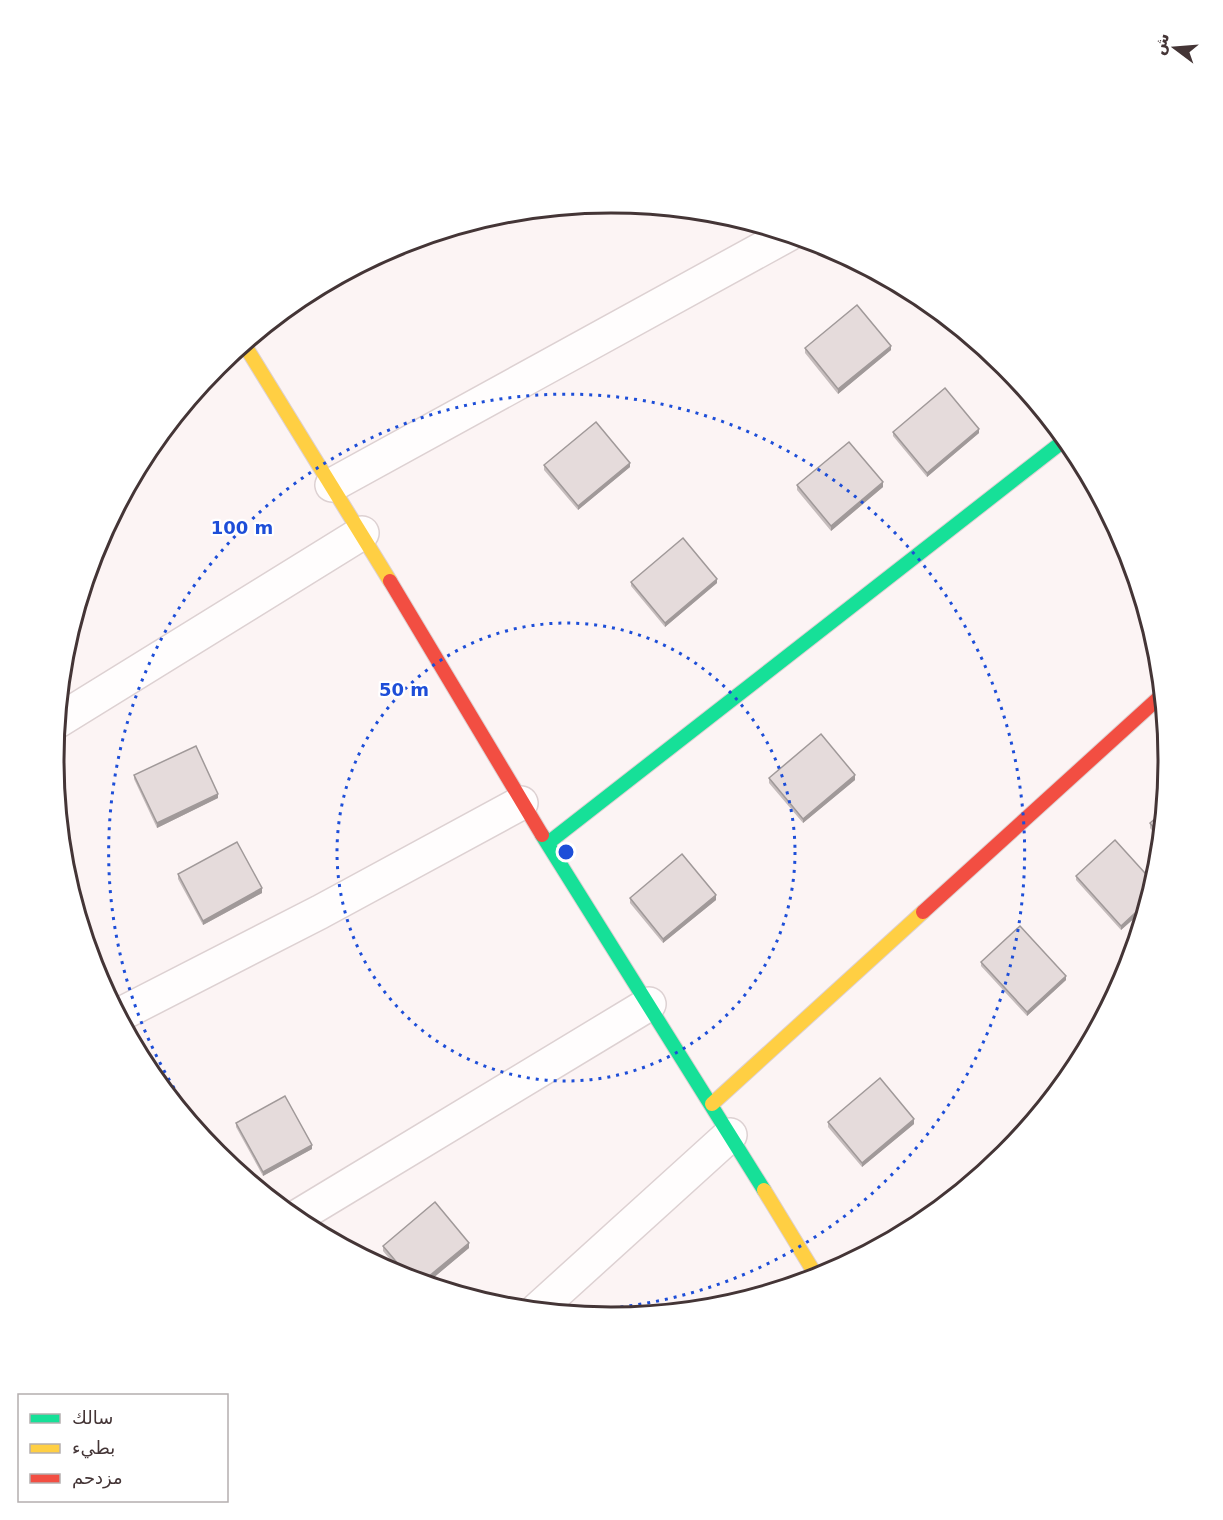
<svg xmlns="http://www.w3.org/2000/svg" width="1223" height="1520" viewBox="0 0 1223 1520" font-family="'DejaVu Sans',Cairo,sans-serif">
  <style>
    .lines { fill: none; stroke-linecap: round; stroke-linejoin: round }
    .street-casing { stroke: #ddd1d2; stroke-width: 36 }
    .fast-casing { stroke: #ddd1d2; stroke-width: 16 }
    .slow-casing { stroke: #ddd1d2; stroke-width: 16 }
    .jam-casing { stroke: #ddd1d2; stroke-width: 16 }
    .street { stroke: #fffdfd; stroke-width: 33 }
    .fast { stroke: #16e098; stroke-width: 14 }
    .slow { stroke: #ffcf43; stroke-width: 14 }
    .jam { stroke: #f24e42; stroke-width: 14 }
    .wall { fill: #c5bcbc }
    .shaded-wall { fill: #a09999 }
    .building { fill: #e5dbdb; stroke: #a09999; stroke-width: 1.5 }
    .ring { fill: none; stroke: #1d4ed8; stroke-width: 3; stroke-dasharray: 3 6 }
    .rim { fill: none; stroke: #443536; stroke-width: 3 }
    .centre { fill: #1d4ed8; stroke: #fff; stroke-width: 3 }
    .ring-label { font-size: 18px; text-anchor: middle; font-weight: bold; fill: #1d4ed8; stroke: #fff; stroke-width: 4.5; stroke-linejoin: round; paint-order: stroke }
  </style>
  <rect width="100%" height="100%" fill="#fcf4f4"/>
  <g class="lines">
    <g class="street-casing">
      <path id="street" d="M 332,485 L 789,234
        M 58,721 L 362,533
        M 119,1015 L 320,912 L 521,803
        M 295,1218 L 649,1004
        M 537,1310 L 730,1135"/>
    </g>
    <g class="fast-casing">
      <path id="fast" d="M 542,835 L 764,1190
        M 548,843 L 1066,439"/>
    </g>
    <g class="slow-casing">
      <path id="slow" d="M 244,344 L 390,581
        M 712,1104 L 923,912
        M 764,1190 L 817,1277"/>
    </g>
    <g class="jam-casing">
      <path id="jam" d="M 390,581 L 542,835
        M 923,912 L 1163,694"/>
    </g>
    <use href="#street" class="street"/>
    <use href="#fast" class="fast"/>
    <use href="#slow" class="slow"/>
    <use href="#jam" class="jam"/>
  </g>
  <path class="wall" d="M 805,348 L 891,350 L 838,394 L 805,353 Z
    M 893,432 L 979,433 L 927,477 L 893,436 Z
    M 544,465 L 630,467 L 578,510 L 544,470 Z
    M 797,485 L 883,487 L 831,531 L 797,490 Z
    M 631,582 L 717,583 L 665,627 L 631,586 Z
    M 134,775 L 218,798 L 157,828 L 134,779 Z
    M 769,778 L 855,780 L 803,823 L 769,783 Z
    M 1164,811 L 1161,841 L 1150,828 L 1150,823 Z
    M 178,874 L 262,893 L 203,925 L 178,879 Z
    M 1076,876 L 1154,883 L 1147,907 L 1121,930 L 1076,880 Z
    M 630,898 L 716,900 L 663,943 L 630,903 Z
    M 981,962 L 1066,980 L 1027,1016 L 981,966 Z
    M 828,1122 L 914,1124 L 862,1167 L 828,1127 Z
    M 236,1123 L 312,1149 L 263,1176 L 236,1127 Z
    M 383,1246 L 469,1248 L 426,1284 L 405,1277 L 383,1251 Z"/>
  <path class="shaded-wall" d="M 891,346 L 891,350 L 838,394 L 838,389 Z
    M 979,429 L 979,433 L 927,477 L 927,473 Z
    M 630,463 L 630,467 L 578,510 L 578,506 Z
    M 883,482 L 883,487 L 831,531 L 831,526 Z
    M 717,579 L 717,583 L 665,627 L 665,623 Z
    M 855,775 L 855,780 L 803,823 L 803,819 Z
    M 218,794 L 218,798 L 157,828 L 157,823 Z
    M 262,888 L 262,893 L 203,925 L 203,921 Z
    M 716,895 L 716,900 L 663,943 L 663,939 Z
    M 1148,901 L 1147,907 L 1121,930 L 1121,926 Z
    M 1066,976 L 1066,980 L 1027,1016 L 1027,1012 Z
    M 914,1119 L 914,1124 L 862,1167 L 862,1163 Z
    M 312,1145 L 312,1149 L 263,1176 L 263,1172 Z
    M 469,1243 L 469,1248 L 426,1284 L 422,1282 Z"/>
  <path class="building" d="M 857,305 L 891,346 L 838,389 L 805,348 Z
    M 945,388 L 979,429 L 927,473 L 893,432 Z
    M 596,422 L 630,463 L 578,506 L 544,465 Z
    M 849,442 L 883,482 L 831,526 L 797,485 Z
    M 683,538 L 717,579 L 665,623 L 631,582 Z
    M 821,734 L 855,775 L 803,819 L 769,778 Z
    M 196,746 L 218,794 L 157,823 L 134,775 Z
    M 1164,811 L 1161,837 L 1150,823 Z
    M 1115,840 L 1154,883 L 1148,901 L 1121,926 L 1076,876 Z
    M 237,842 L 262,888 L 203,921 L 178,874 Z
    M 682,854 L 716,895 L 663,939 L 630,898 Z
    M 1020,926 L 1066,976 L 1027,1012 L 981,962 Z
    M 880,1078 L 914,1119 L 862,1163 L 828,1122 Z
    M 285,1096 L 312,1145 L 263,1172 L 236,1123 Z
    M 435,1202 L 469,1243 L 422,1282 L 410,1278 L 383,1246 Z"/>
  <g class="ring">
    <circle cx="566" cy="852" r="229"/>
    <path d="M234 1167A458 458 0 1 1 498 1305"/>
  </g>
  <path d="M0 0H1223V1520H0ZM64 760a547 547 0 1 1 1094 0a547 547 0 1 1-1094 0Z" fill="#fff" fill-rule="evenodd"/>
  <path class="rim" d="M64 760a547 547 0 1 1 1094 0a547 547 0 1 1-1094 0Z"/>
  <circle cx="566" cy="852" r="9" class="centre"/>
  <g class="ring-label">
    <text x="242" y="534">100 m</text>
    <text x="404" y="696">50 m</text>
  </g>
  <rect x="18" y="1394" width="210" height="108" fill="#ffffff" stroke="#b4aeaf" stroke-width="1.5"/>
  <rect x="30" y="1414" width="30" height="9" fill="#16e098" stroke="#b4aeaf" stroke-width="1.5"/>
  <text x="72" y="1424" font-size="18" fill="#443536">سالك</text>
  <rect x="30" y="1444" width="30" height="9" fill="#ffcf43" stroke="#b4aeaf" stroke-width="1.5"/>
  <text x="72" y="1454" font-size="18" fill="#443536">بطيء</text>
  <rect x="30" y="1474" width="30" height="9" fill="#f24e42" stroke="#b4aeaf" stroke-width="1.5"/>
  <text x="72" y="1484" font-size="18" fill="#443536">مزدحم</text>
  <g transform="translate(1175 48) rotate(286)" stroke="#ffffff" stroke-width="4.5" paint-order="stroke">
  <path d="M0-4.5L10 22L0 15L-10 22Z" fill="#443536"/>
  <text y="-9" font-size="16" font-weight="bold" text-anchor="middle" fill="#443536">ش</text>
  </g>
</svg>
